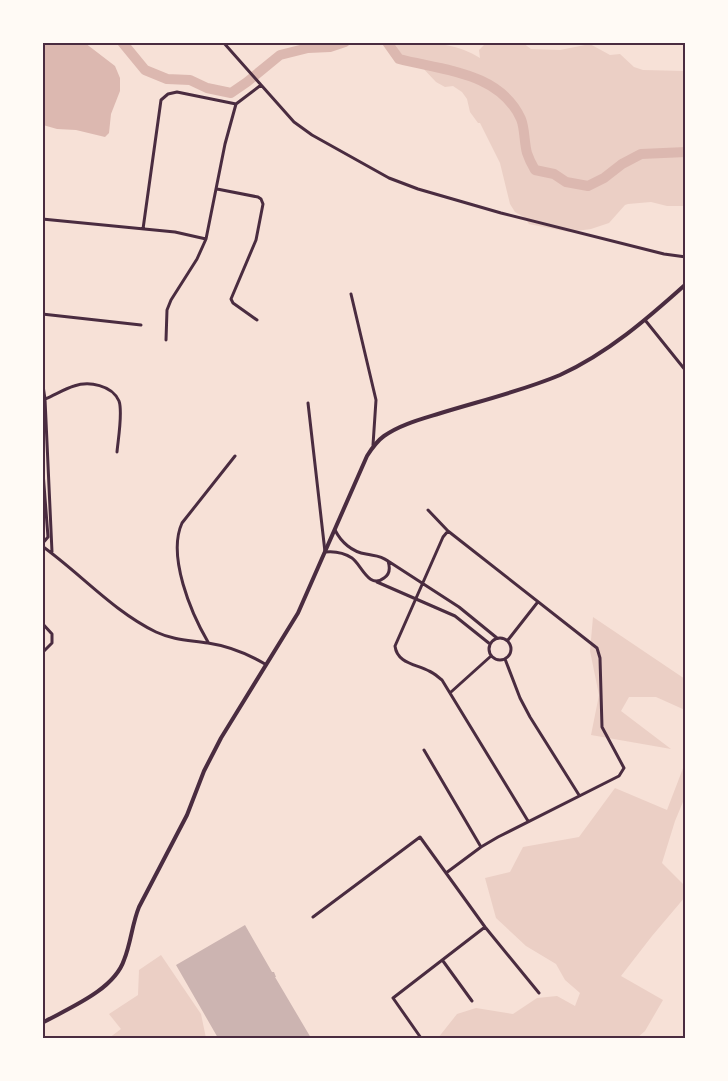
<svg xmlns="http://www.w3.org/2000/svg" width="728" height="1081" viewBox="0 0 728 1081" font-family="Barlow,sans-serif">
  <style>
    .green { fill: #ebcfc5 }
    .water { fill: #dcb8b0 }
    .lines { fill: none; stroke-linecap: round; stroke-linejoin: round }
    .river { stroke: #dcb8b0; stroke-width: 10 }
    .building { fill: #ccb4b1 }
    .minor { stroke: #4a2c40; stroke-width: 3 }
    .tertiary { stroke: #4a2c40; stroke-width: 4 }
    .neatline { fill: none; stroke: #4a2c40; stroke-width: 2 }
  </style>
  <rect width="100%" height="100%" fill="#f7e1d7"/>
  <path class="green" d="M 384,43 C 419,43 450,39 480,58 L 479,50 L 486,43 L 523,43 L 531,49 L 560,50 L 590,44 L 610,55 L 620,54 L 634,67 L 643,70 L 685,71 L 685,206 L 667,206 L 651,202 L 628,204 L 625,205 L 609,223 L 591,229 L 569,232 L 529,224 L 524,217 L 515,212 L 510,204 L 500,163 L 480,123 L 478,123 L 470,112 L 467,99 L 462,92 L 453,86 L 445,87 L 436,82 L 419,64 C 406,64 401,54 395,44 Z
    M 593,617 L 685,679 L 685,710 L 656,697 L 629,697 L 621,711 L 671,749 L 591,735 L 599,695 L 590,651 Z
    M 685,763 L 685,797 L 675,821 L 662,863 L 685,886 L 685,897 L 652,936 L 621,976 L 663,1000 L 645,1031 L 637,1038 L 438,1038 L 457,1014 L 476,1008 L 513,1014 L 537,998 L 557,996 L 575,1006 L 580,993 L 565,980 L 556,964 L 526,946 L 496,918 L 485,878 L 510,872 L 523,847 L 579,837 L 615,788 L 667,810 Z
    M 161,955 L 201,1014 L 206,1038 L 109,1038 L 121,1029 L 109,1014 L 138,995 L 139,970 Z"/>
  <path class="water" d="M 43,42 L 85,43 L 115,66 L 120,78 L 120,91 L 111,114 L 109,133 L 105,137 L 76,130 L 57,129 L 43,125 Z"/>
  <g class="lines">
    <path class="river" d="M 122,42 L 145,70 L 167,79 L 190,80 L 207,88 L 231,93 L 247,82 L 280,55 L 308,48 L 330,47 L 345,42
      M 387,42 L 399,59 C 442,70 500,72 521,119 C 525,129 524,142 527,153 C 529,159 532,165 535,170 L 554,174 L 566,182 L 588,186 L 604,178 L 622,164 L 641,154 L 686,152"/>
  </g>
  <path class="building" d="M 245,925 L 272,972 L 274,972 L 276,977 L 275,977 L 311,1038 L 218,1038 L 176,965 Z"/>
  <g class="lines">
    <path class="minor" d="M 223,42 L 294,122 L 312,135 L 389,178 L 418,189 L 501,213 L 664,254 L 686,257
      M 217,189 L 258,197 L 261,199 L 263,204 L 256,240 L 231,299 L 233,303 L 257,320
      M 42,219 L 175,232 L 206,239
      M 143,229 L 161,100 L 168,94 L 177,92 L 236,104
      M 351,294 L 376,400 L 373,445
      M 42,314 L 141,325
      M 645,320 L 686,371
      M 166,340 L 167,310 L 171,300 L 197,259 L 206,239 L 225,144 L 236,104 L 261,85
      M 42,379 L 45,399 L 52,552
      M 45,399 C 55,395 64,389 74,386 C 89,381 112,385 119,401 C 123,412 118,440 117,452
      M 308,403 L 325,552 C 335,551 343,552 352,558 C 361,564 369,590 384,578 C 390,574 390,567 388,561 C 380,555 375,556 366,554 C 352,552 341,542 335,530
      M 42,459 L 48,537 L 42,544
      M 428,510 L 448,531 L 443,537 L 395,646 C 397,663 415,664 429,671 C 434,673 438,677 442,680 L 528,821
      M 42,546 C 81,574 113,611 156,632 C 173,640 189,640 208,643 C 228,646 248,654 265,664
      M 388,561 L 459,607 L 497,638
      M 377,582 L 455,616 L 490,644
      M 42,623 L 52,634 L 52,643 L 42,653
      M489 649a11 11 0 1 1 22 0a11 11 0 1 1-22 0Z
      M 508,640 L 537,603
      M 208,642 C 191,613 167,556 182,523 L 235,456
      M 505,659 L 520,698 L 530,717 L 579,795
      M 451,692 L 491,656
      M 424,750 L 481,847
      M 446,873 L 481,847 L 498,837 L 619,776 L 624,768 L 602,727 L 600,658 L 597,648 L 448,531
      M 313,917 L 420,837 L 485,927 L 539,993
      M 443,961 L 472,1001
      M 421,1038 L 393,998 L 485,927"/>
    <path class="tertiary" d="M 42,1023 C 69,1008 114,990 124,960 C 131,943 132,924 139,907 L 187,815 L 204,771 L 221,738 L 298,613 L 367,456 C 372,448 377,441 384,436 C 401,424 422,419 441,413 C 480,401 522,391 560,375 C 608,353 647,319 686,284"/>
  </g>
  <rect width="728" height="1081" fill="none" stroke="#fffaf5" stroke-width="88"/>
  <rect x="44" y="44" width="640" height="993" class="neatline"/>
</svg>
